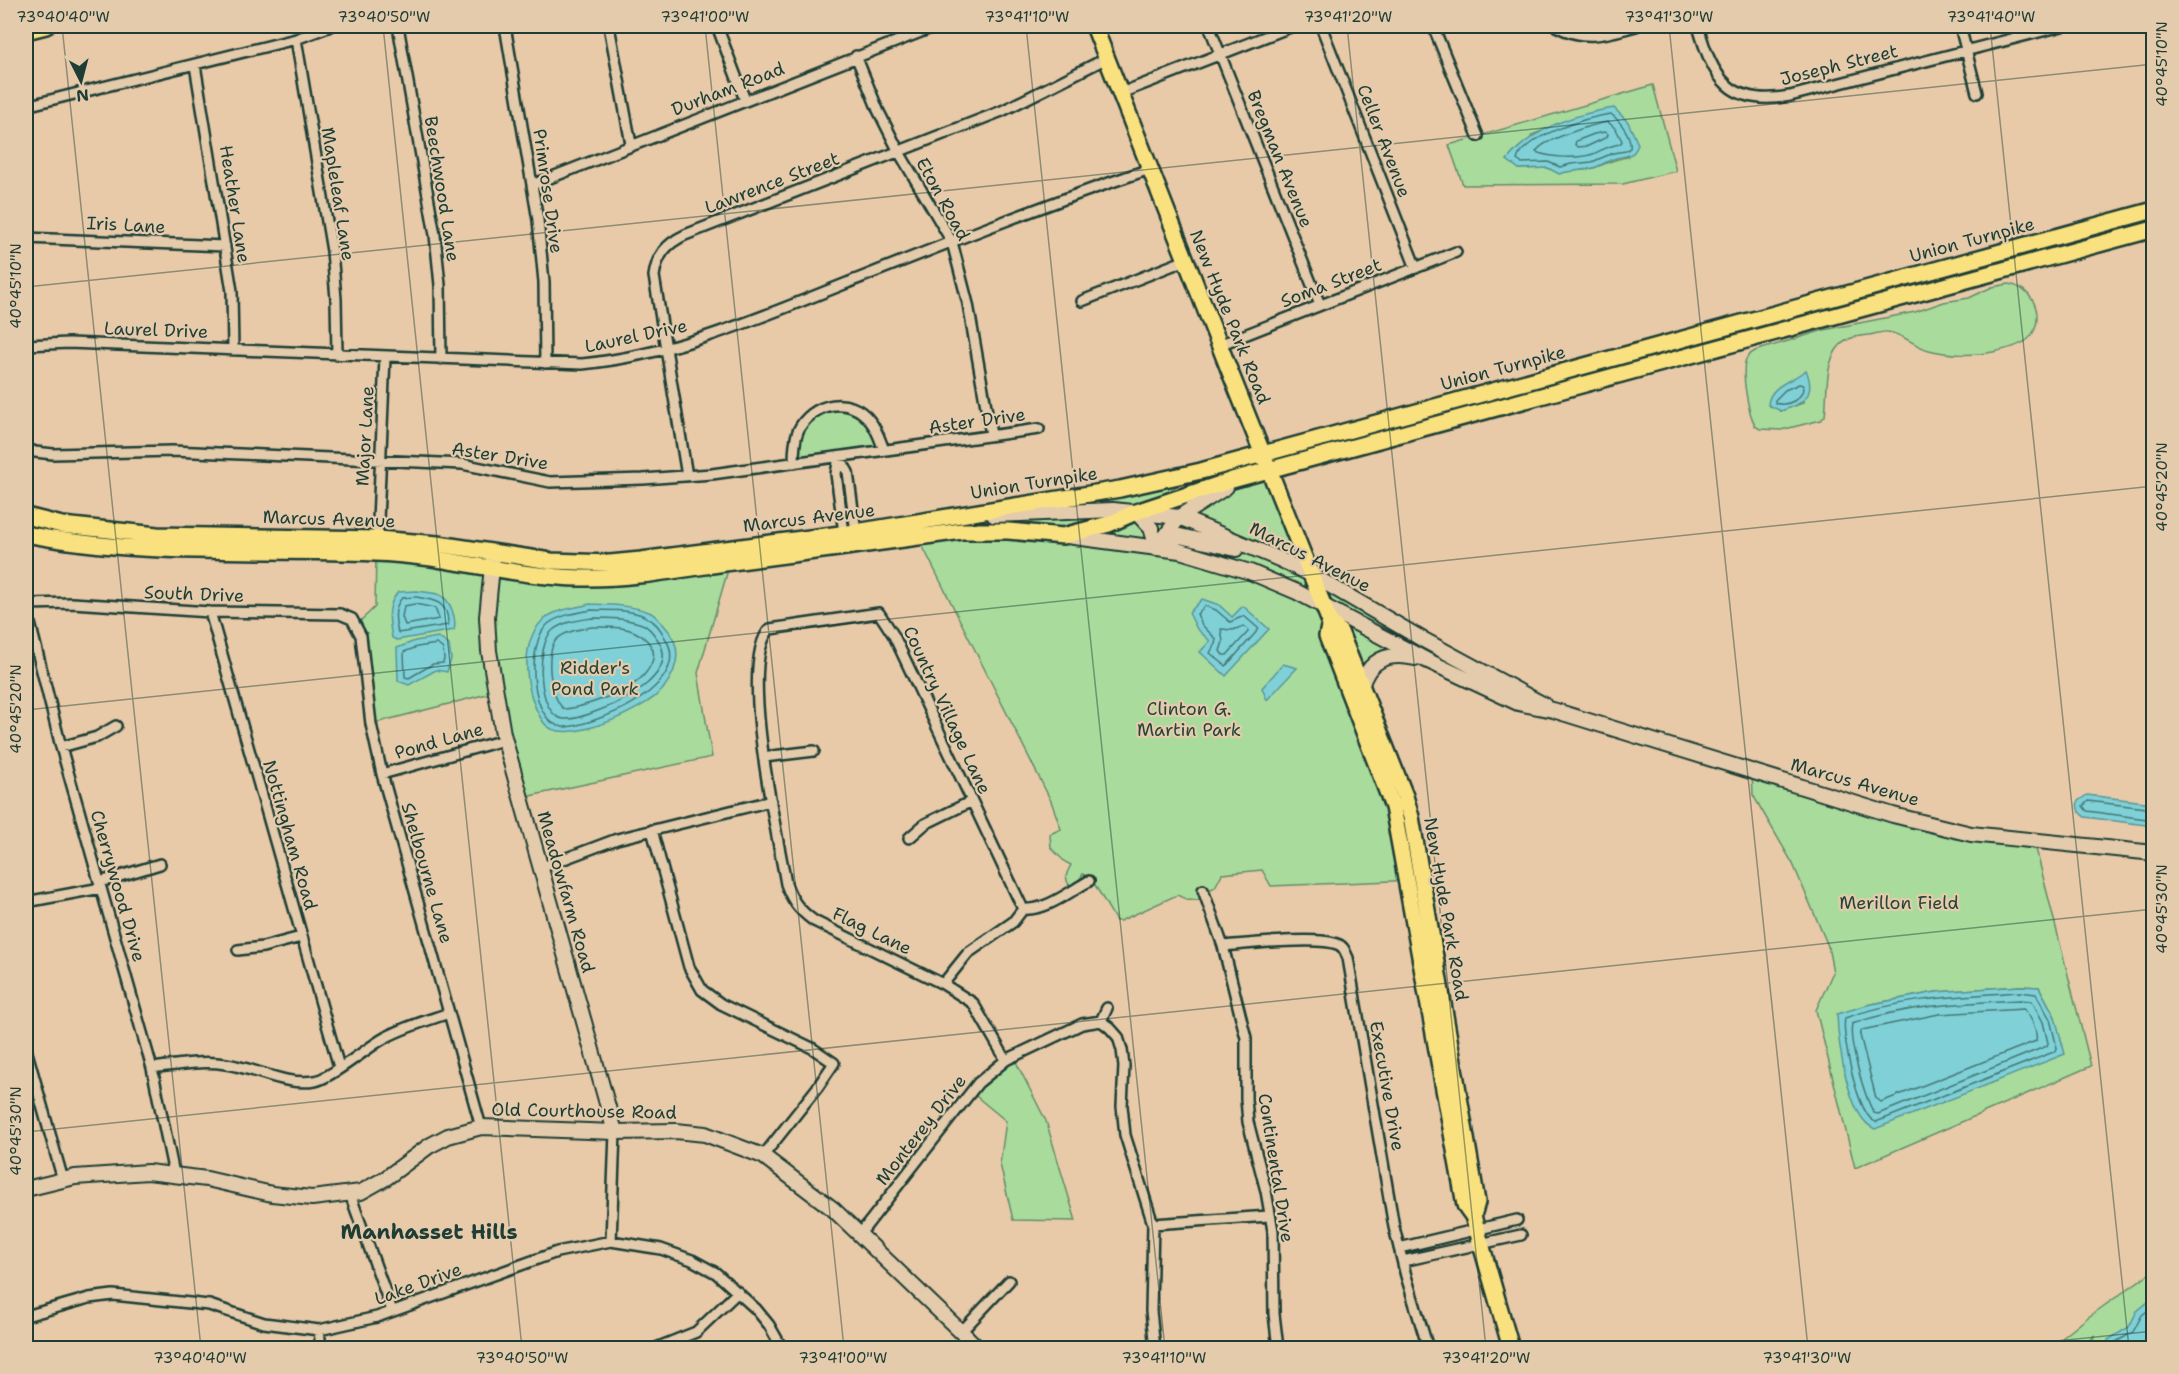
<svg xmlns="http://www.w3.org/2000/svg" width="2179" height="1374" viewBox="0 0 2179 1374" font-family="'Shantell Sans',sans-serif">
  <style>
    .green { fill: #a9db9c; stroke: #648c68; stroke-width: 1.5; fill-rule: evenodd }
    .water { fill: #7fd0d7; stroke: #599596; stroke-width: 1.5 }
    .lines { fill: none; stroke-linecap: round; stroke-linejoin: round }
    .shore { stroke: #457875; stroke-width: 1.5 }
    .street-casing { stroke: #1f3d34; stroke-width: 14 }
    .secondary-casing { stroke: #1f3d34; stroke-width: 18 }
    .primary-casing { stroke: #1f3d34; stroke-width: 20 }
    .street { stroke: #e4cbac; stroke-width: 9 }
    .secondary { stroke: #e4cbac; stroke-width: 14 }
    .primary { stroke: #fae180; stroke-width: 15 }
    .ticks { fill: none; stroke: #1f3d34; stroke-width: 1.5; stroke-opacity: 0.45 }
    .labels { text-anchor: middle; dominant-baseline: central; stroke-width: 4.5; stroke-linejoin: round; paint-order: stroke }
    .street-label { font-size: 18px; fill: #1f3d34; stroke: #e4cbac }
    .park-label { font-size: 18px; fill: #264539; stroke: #e4cbac }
    .quarter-label { font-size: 21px; font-weight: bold; fill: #1f3d34; stroke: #e4cbac }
    .neatline { fill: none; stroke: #1f3d34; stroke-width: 2 }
    .ticks-label { font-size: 15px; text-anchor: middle; fill: #1f3d34 }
  </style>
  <rect width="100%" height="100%" fill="#e8caa9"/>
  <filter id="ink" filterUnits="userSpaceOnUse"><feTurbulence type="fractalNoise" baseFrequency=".0167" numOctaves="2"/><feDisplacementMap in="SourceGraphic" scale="12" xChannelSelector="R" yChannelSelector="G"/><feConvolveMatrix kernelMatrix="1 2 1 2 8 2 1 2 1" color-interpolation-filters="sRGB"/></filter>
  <g filter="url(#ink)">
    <path class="green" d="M 1653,85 L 1676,171 L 1623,184 L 1463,185 L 1449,145 ZM 1573,118 L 1628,157 C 1615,158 1606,164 1594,168 C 1583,171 1571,170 1559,173 L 1548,168 L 1519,169 L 1532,135 Z
      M 2009,284 C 2030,288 2042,308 2035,329 C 2033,333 2031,337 2027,340 C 2019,346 2003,350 1993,352 C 1974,356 1948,355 1929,350 C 1914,346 1902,333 1887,332 C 1881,331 1874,335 1869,335 C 1861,336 1854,336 1847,340 C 1823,353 1828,393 1825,416 L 1821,420 L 1781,430 L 1760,429 L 1755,426 C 1748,411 1742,378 1745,362 C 1747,356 1750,354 1755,351 L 1824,330 L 1915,312 L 1944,302 L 1969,298 L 1992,287 ZM 1806,371 L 1803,403 L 1781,411 L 1795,379 Z
      M 830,405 L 863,413 L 884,450 L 839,457 L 848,472 L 856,532 L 844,533 L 838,458 L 794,463 L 802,423 Z
      M 1270,470 L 1312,575 L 1389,620 L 1409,643 L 1357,624 L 1426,660 L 1387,657 L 1364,675 L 1401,809 L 1416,880 L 1271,886 L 1262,870 L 1222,874 L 1215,887 L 1209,890 L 1200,900 L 1186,899 L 1177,895 L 1120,921 L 1116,921 L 1095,885 L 1083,874 L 1076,885 L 1069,885 C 1064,877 1067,872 1071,865 L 1065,862 L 1051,848 L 1050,834 L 1061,829 L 1051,801 L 918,537 L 973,518 L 1022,510 L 1201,471 L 1139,510 Z
      M 376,553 L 566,577 L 730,563 L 698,673 L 712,757 L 520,798 L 495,692 L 371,724 L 356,625 L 375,607 Z
      M 1752,772 L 1893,815 L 2034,841 L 2091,1066 L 1855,1168 L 1816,1010 L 1833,972 L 1828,946 L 1793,864 L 1753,795 ZM 2020,986 L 2039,987 L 2055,1017 L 1866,1005 L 1936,992 Z
      M 1013,1056 L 1046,1121 L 1076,1221 L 1013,1220 L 1000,1164 L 1006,1121 L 971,1092 Z
      M 2153,1271 L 2153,1348 L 2089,1348 L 2093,1343 L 2094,1336 L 2081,1348 L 2050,1348 L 2087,1318 Z"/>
    <path class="water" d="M 1614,108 L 1628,122 L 1638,144 C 1634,157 1628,155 1616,158 C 1608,160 1601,166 1593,168 C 1582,171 1570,170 1559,174 L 1548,168 L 1519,169 L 1507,160 C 1533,128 1574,114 1614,108 Z
      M 1806,370 C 1817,396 1803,404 1781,411 L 1768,405 C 1769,385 1793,381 1806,370 Z
      M 416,591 C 424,592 434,592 440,595 C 451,600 457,620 454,630 L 397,640 L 392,638 C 389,621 386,606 398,592 Z
      M 1202,599 L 1219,605 L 1232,617 L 1243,606 L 1269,629 L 1226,676 L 1200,652 L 1210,641 L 1197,629 L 1189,613 Z
      M 590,604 C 611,605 630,605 649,612 C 655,614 658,620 663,624 C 683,645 680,667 663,689 C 647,709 562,749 544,723 C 525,697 518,644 543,620 C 555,609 575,608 590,604 Z
      M 438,637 L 449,645 L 451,659 L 447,672 L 436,670 L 409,685 L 398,681 L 397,648 L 415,641 Z
      M 1283,664 L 1297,668 L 1267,700 L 1262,688 Z
      M 2087,795 L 2153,803 L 2153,826 L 2085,817 C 2078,813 2076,808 2078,801 Z
      M 2020,986 L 2039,987 L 2055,1017 L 2065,1054 L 1875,1129 C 1847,1118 1838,1041 1837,1014 L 1867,1005 L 1936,992 Z
      M 2153,1298 L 2153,1348 L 2107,1348 L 2108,1340 L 2129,1327 L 2137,1311 Z"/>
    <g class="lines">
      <path class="shore" d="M 1611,114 C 1620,121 1632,136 1630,148 L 1626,151 L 1613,153 L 1592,162 L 1571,164 L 1560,167 L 1548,162 L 1521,163 L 1517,160 C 1523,136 1589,117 1611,114 Z
        M 1608,122 L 1616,129 L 1622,141 L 1620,144 C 1610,145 1602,150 1593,154 C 1577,159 1551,158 1536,152 C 1541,140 1594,124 1608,122 Z
        M 1605,132 L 1608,134 L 1607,137 L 1588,146 L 1578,147 L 1575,145 L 1576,141 L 1594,134 Z
        M 1799,384 L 1803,385 C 1804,399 1788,407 1775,403 L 1775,400 L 1785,390 Z
        M 416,597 C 435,600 449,602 448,625 L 398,633 C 395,622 393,607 402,598 Z
        M 415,604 L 435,608 L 439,619 L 405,625 L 402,617 L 404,606 Z
        M 1205,606 L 1216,610 L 1230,622 L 1244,616 L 1259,629 L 1226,666 L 1210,653 L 1215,644 L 1216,639 L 1202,625 L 1197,614 Z
        M 591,610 C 609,611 634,608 649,619 C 655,622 661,630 664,636 C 690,675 633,706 603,717 C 591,721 576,727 563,727 C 529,724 526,642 548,624 C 559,615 577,613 591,610 Z
        M 592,618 C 609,618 626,618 642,624 C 648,626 654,634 658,640 C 680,673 625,701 600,710 C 589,714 576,720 564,719 C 537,717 535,644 553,630 C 563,622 579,620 592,618 Z
        M 1244,626 L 1248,629 L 1248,632 L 1227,655 L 1223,655 L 1220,651 L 1223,642 L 1221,629 L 1233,630 Z
        M 592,627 C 614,627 638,625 651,646 C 657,655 651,667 644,675 C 632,690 583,708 564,709 C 550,699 544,651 557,639 C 566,631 581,629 592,627 Z
        M 437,644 L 443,649 L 444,659 L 443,663 L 433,664 L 409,678 L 405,677 L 404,652 L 417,647 Z
        M 2154,809 L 2088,801 L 2083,806 L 2087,811 L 2154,820
        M 2020,992 L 2036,994 L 2050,1019 L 2057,1048 L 2056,1051 L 1876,1122 C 1858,1118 1841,1035 1845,1018 C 1901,998 1961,996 2020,992 Z
        M 2020,1000 L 2032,1001 L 2043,1022 L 2048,1043 L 2047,1046 L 1878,1114 L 1874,1113 C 1865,1098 1848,1041 1852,1024 C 1906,1005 1964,1003 2020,1000 Z
        M 2024,1009 C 2031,1017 2038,1030 2036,1041 L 1881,1102 L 1876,1098 L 1860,1035 L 1862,1030 L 1939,1014 Z
        M 2113,1348 L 2114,1343 L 2133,1332 L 2142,1315 L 2154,1306"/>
      <g class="street-casing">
        <path id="street" d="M 398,26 L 435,235 L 440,285 L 441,359
          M 505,26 L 538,220 L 544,282 L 545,363
          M 609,26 L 631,144
          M 717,26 L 745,100
          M 1209,26 L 1320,305
          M 1321,26 L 1416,268
          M 1433,26 L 1478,136
          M 1556,26 C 1586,42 1605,34 1636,26
          M 1698,26 C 1713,79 1730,107 1790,96 L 2062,26
          M 1960,26 L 1977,93
          M 296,39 L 332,251 L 336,299 L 337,355
          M 856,56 L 878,110 L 899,152 L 952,242 L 968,304 L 991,435
          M 195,65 L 232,291 L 233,350
          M 1121,93 L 1293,26
          M 26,106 L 296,39 L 331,26
          M 532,185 L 936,26
          M 26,238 L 225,246
          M 1082,301 L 1186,260
          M 26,345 L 69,343 L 582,364 C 676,355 761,317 847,283 C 948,243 1048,203 1150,169
          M 1219,345 L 1456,252
          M 26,448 L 35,452 L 53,454 L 172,451 L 462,464 L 550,482 L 643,479 L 712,474 L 1039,429
          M 839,457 L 848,472 L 856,532 L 852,546 L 844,533 L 836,474 Z
          M 794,463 C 794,453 794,441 798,431 C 811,403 850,394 870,421 C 877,429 880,440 884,450
          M 687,476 L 654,276 C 657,255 666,244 685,235 L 1002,111 L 1107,58
          M 377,544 L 385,357
          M 26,604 L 72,603 L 210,612 L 340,614 L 352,619 L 361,636 L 371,724 L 382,774 L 481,1127
          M 26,607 L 61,747 L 152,1068 L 174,1174
          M 210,612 L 339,1067
          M 61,747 L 97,737 L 116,726
          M 764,757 L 814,751
          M 382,774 L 504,740
          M 652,830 L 689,967 L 702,990 L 721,1004 L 812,1048 L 834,1063 L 817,1088 L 763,1156
          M 909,838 L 925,824 L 972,801
          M 540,868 L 617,839 L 771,801
          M 100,882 L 160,864
          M 1203,890 L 1223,946 L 1246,1038 L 1246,1099 L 1248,1122 L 1266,1191 L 1273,1231 L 1274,1314 L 1278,1348
          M 26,902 L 101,888
          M 1223,946 C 1247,944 1318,936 1337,944 C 1344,946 1345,952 1348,958 L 1394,1227 L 1406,1276 L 1428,1348
          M 238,950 L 263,947 L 301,937
          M 943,984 L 968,953 L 1013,922 L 1023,909 C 1046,911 1069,892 1089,881
          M 1101,1021 L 1107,1008
          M 26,1049 L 63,1180
          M 1006,1060 L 973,1003 L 943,984 L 814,921 C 799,910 792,901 786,884 C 778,836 737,662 770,629 L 879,613 L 894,636 L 1023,909
          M 152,1068 C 176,1065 202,1060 226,1064 C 255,1068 285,1086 315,1081 C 329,1079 366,1049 381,1040 C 401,1028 426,1021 449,1013
          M 350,1194 L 392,1311
          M 1153,1224 L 1269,1216
          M 860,1234 L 978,1083 L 1006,1060 L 1082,1024 L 1101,1021 L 1110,1028 L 1118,1037 L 1122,1050 L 1124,1066 L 1122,1106 L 1125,1135 L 1153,1224 L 1151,1311 L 1155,1348
          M 611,1241 L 615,1132
          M 1399,1248 L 1517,1220
          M 1403,1261 L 1521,1235
          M 26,1316 L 89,1298 L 113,1295 L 209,1305 L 264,1323 L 319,1330 L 377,1317 L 557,1252 L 611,1241 L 661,1249 L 692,1260 L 716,1273 L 756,1309 L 769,1325 L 782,1348
          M 319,1330 L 321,1348
          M 961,1332 L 1009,1281
          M 656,1348 L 696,1332 L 738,1292"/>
      </g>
      <g class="secondary-casing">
        <path id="secondary" d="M 1136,512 L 1151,528 L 1157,548
          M 994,515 L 1113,510 L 1179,517 L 1279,559 L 1312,575 L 1422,639 L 1544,705
          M 1067,536 L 1180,551 L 1250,572 L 1297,592 L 1426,660 L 1518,703 L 1553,710 L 1893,815 L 1971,834 L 2154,853
          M 1160,544 L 1179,517 L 1226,487
          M 1166,549 L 1171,540 L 1180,536 L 1236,549
          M 493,557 L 487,617 L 489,651 L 503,734 L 615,1132
          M 1361,687 C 1369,659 1388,652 1415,658
          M 26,1189 L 75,1177 L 148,1172 L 207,1179 L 272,1194 L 312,1198 L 361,1192 L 386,1178 L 429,1146 L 448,1136 L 481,1127 L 615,1132 L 676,1131 L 705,1134 L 763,1156 L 833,1209 L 978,1348"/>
      </g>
      <g class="primary-casing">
        <path id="primary" d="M 1094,26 L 1230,372 L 1330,622 L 1340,632 L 1405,796 L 1411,817 L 1477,1202 L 1473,1216
          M 26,31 L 46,26
          M 26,516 L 62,525 L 157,535 L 377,539 L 438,544 L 551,561 L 610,563 L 641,560 L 856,532 L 1120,489 L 1201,471 L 2154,210
          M 26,534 C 140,557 258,548 375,553 C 444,555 512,577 581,578 C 632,579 682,569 732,562 C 809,552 885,542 962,531 L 1008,531 L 1063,536 L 1109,524 L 1136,512 L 1232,480 L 2154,229
          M 1330,622 L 1327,636 L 1393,807 L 1465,1205 L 1473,1216 L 1511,1348"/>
      </g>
      <use href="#street" class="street"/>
      <use href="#secondary" class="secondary"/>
      <use href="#primary" class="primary"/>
    </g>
  </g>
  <path class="ticks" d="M 62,26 L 201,1348M 383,26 L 522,1348M 705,26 L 844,1348M 1026,26 L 1165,1348M 1347,26 L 1486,1348M 1669,26 L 1808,1348M 1990,26 L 2129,1348M 26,287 L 2154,64M 26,710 L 2154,486M 26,1132 L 2154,909M 1987,1348 L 2154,1331"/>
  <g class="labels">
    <g class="street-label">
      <text transform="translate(1839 65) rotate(-14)">Joseph Street</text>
      <text transform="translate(728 89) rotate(-21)">Durham Road</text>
      <text transform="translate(1384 141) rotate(69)">Celler Avenue</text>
      <text transform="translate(1280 159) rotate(68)">Bregman Avenue</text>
      <text transform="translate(772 183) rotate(-21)">Lawrence Street</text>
      <text transform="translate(442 189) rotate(81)">Beechwood Lane</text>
      <text transform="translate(548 191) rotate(82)">Primrose Drive</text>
      <text transform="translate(338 194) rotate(81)">Mapleleaf Lane</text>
      <text transform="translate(943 199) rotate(61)">Eton Road</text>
      <text transform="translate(235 204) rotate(81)">Heather Lane</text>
      <text transform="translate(126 225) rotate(3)">Iris Lane</text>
      <text transform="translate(1972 240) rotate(-15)">Union Turnpike</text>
      <text transform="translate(1331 283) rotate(-21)">Soma Street</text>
      <text transform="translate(1230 317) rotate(68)">New Hyde Park Road</text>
      <text transform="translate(156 330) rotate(2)">Laurel Drive</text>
      <text transform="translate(636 336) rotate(-12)">Laurel Drive</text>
      <text transform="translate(1503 368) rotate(-15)">Union Turnpike</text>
      <text transform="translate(977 421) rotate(-8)">Aster Drive</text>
      <text transform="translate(365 436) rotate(-87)">Major Lane</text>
      <text transform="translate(500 456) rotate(9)">Aster Drive</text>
      <text transform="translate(1034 483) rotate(-9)">Union Turnpike</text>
      <text transform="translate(809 518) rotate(-7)">Marcus Avenue</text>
      <text transform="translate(329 519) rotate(2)">Marcus Avenue</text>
      <text transform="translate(1310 557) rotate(27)">Marcus Avenue</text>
      <text transform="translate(194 594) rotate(2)">South Drive</text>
      <text transform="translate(947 710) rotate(65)">Country Village Lane</text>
      <text transform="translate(439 741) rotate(-16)">Pond Lane</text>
      <text transform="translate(1855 782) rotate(16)">Marcus Avenue</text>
      <text transform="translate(290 835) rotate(74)">Nottingham Road</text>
      <text transform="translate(427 873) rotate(74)">Shelbourne Lane</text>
      <text transform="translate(118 886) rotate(74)">Cherrywood Drive</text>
      <text transform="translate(566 892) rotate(74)">Meadowfarm Road</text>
      <text transform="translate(1446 909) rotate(80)">New Hyde Park Road</text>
      <text transform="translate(872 931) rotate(26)">Flag Lane</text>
      <text transform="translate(1387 1086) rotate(80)">Executive Drive</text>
      <text transform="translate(584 1111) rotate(1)">Old Courthouse Road</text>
      <text transform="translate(921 1130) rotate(-52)">Monterey Drive</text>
      <text transform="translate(1276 1168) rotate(81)">Continental Drive</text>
      <text transform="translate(418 1284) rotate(-20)">Lake Drive</text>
    </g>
    <g class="park-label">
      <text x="595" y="668">Ridder's<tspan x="595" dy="21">Pond Park</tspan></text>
      <text x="1189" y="709">Clinton G.<tspan x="1189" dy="21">Martin Park</tspan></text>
      <text x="1899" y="903">Merillon Field</text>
    </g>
    <g class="quarter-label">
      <text x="429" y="1232">Manhasset Hills</text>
    </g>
  </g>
  <rect width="2179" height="1374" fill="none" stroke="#e4cbac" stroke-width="66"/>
  <g transform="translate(81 81) rotate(174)" stroke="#e4cbac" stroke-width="4.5" paint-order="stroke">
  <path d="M0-4.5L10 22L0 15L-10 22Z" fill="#1f3d34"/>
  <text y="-9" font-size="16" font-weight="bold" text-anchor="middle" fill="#1f3d34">N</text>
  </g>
  <rect x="33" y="33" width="2113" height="1308" class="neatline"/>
  <g class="ticks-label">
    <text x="63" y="22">73°40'40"W</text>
    <text x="384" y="22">73°40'50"W</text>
    <text x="705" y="22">73°41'00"W</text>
    <text x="1027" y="22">73°41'10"W</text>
    <text x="1348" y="22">73°41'20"W</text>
    <text x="1669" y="22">73°41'30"W</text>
    <text x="1991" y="22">73°41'40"W</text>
    <text transform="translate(2162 64) rotate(-90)" y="5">40°45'10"N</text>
    <text transform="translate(16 286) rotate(-90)" y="5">40°45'10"N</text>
    <text transform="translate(2162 487) rotate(-90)" y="5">40°45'20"N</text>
    <text transform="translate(16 709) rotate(-90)" y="5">40°45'20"N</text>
    <text transform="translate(2162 909) rotate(-90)" y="5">40°45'30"N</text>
    <text transform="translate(16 1131) rotate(-90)" y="5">40°45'30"N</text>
    <text x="200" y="1363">73°40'40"W</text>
    <text x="522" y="1363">73°40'50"W</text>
    <text x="843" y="1363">73°41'00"W</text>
    <text x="1164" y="1363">73°41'10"W</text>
    <text x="1486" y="1363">73°41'20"W</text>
    <text x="1807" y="1363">73°41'30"W</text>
  </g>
</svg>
